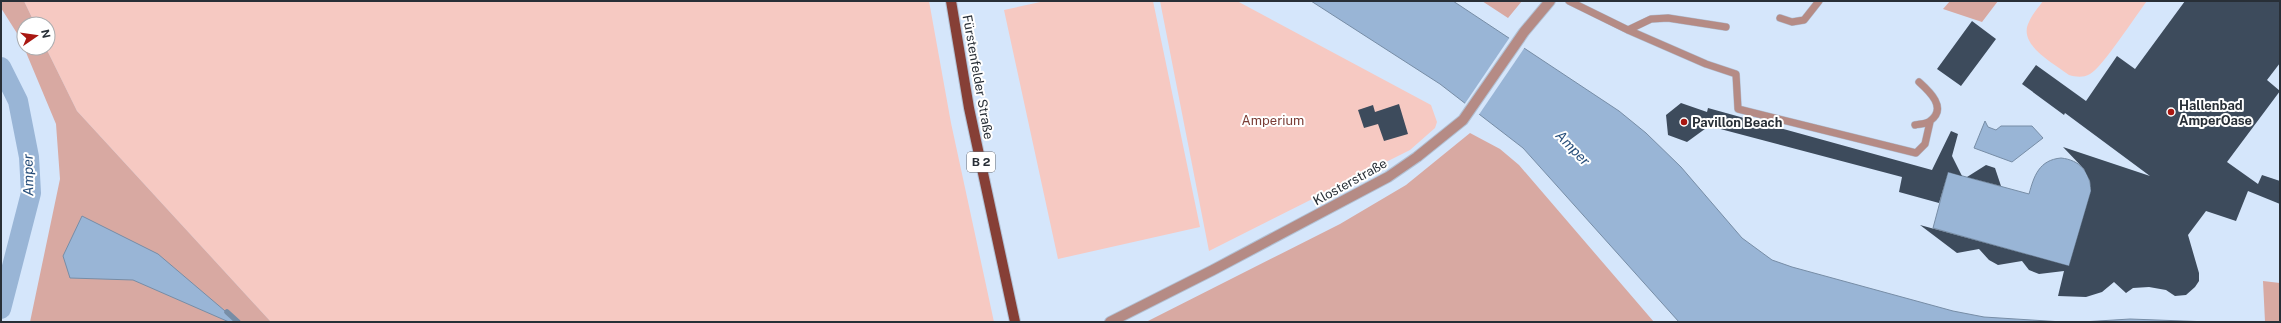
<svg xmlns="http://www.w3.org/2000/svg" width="2281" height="323" viewBox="0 0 2281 323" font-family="'Public Sans',sans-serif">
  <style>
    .green { fill: #f6c9c2 }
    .forest { fill: #d8a9a2 }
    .water { fill: #99b5d6; stroke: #778da6 }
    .pier { fill: #d5e6fb }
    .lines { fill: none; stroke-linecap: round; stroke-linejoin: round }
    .stream { stroke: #778da6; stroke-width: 5.5 }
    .canal { stroke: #99b5d6; stroke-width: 20 }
    .building { fill: #3d4b5c }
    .lane-casing { stroke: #b2c1d4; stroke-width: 8 }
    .street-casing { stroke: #b2c1d4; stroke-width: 12 }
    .primary-casing { stroke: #b2c1d4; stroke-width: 12 }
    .lane { stroke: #b58b85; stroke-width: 7 }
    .street { stroke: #b58b85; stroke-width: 10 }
    .primary { stroke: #863f36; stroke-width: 10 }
    .poi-dot { fill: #a91711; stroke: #fff; stroke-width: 1.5 }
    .labels { text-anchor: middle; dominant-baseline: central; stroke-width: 4; stroke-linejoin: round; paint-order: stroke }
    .shield { fill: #fff; stroke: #686d73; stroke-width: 1 }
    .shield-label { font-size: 12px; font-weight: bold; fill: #282f37 }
    .street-label { font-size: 13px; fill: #282f37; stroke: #fff }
    .poi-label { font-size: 13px; font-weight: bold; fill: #282f37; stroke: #fff; text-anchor: start }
    .park-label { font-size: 13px; fill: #7b3e36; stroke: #fff }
    .water-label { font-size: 14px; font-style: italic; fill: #284f7b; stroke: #fff }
  </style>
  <rect width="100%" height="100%" fill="#d5e6fb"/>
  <path class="green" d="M 24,1 L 929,1 L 951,123 L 994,322 L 271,322 L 77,111 L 46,48 L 48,24 L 35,24 Z
    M 1045,1 L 1153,1 L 1200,227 L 1058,259 L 1004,10 Z
    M 1160,1 L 1237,1 L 1431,105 L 1437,122 L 1435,128 L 1410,150 L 1209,251 Z
    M 2043,1 L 2147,1 C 2136,15 2102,68 2090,74 C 2083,78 2076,77 2069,75 C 2054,63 2017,45 2029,22 C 2032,14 2039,7 2043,1 Z"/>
  <path class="forest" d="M 1,1 L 24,1 L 35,24 L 24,24 L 24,48 L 46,48 L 77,111 L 271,322 L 30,322 L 60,179 L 56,124 L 20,38 L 1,8 Z
    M 1482,1 L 1522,1 L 1508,18 Z
    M 1950,1 L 1998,1 L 1982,22 L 1943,9 Z
    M 1470,133 L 1500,149 L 1519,165 L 1654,322 L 1146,322 L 1340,224 L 1406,185 Z
    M 2263,281 L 2280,283 L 2280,322 L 2265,322 Z"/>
  <path class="water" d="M 1311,1 L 1453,1 L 1619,111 L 1646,133 L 1681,167 L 1742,238 L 1772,260 L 1792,267 L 1953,311 L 1984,317 L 2063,322 L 1679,322 L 1523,148 L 1440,84 Z
    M 1985,121 L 1988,127 L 1996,130 L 2001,126 L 2032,126 L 2043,138 L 2012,162 L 1974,148 Z
    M 2061,158 C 2080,160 2090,172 2091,191 L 2069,266 L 1933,228 L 1948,172 L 2029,194 C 2034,176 2039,160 2061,158 Z
    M 82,216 L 158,254 L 238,322 L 229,322 L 133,280 L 70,278 L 63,256 Z
    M 2130,319 L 2210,322 L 2082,322 Z"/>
  <path class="pier" d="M 1510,37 L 1525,47 L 1478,116 L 1464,105 Z"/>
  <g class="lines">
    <path class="stream" d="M 227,312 L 238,322"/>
    <path class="canal" d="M 1,67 L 18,101 L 29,157 L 31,193 L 1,309"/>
  </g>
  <path class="building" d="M 2185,1 L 2280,1 L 2280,63 L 2267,80 L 2280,91 L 2227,162 L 2258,184 L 2262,175 L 2280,181 L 2280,204 L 2248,191 L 2236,221 L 2206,211 L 2188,235 L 2199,273 L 2199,281 L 2195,287 L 2186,295 L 2175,296 L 2166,290 L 2149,287 L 2133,288 L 2126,293 L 2114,282 L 2102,292 L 2086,297 L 2058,296 L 2064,271 L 2039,274 L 2029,270 L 2022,261 L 1998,265 L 1989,260 L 1979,249 L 1957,253 L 1920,225 L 2069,266 L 2091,191 L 2090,181 L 2084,169 L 2063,147 L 2150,176 L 2065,113 L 2064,115 L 2022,84 L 2036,65 L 2086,101 L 2117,56 L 2135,69 Z
    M 1972,21 L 1996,39 L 1961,86 L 1937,69 Z
    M 1681,103 L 1707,112 L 1708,108 L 1932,170 L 1951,131 L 1958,134 L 1952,156 L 1962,176 L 1948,172 L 1939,203 L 1899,192 L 1902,177 L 1709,126 L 1687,142 L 1668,135 L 1666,115 Z
    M 1399,104 L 1408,134 L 1384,141 L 1378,124 L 1364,128 L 1358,110 L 1373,105 L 1375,112 Z
    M 1986,165 L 1995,168 L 2001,186 L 1967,177 Z"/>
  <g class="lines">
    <g class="lane-casing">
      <path id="lane" d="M 1569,1 L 1628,30
        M 1780,18 L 1792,22 L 1804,20 L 1819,1
        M 1726,27 L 1668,18 L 1651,19 L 1628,30 L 1706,64 L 1736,74 L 1738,109 L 1916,153 L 1925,144 L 1930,122
        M 1915,125 C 1919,124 1927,124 1930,121 C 1948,108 1929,91 1919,82"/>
    </g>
    <g class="street-casing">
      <path id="street" d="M 1110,322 L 1213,270 L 1388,177 L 1417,157 L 1463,120 L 1524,32 L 1550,1"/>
    </g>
    <g class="primary-casing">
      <path id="primary" d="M 951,1 L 969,108 L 1015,322"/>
    </g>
    <use href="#lane" class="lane"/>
    <use href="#street" class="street"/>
    <use href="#primary" class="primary"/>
  </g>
  <g class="poi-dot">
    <circle cx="2171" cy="112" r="4"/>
    <circle cx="1684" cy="122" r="4"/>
  </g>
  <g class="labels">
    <rect class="shield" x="967" y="152" width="28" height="20" rx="3"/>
    <g class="shield-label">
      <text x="981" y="162">B 2</text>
    </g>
    <g class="street-label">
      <text transform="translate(978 77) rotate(80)">Fürstenfelder Straße</text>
      <text transform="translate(1350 182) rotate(-29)">Klosterstraße</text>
    </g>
    <g class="poi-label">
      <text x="2179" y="105">Hallenbad<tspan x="2179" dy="15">AmperOase</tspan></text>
      <text x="1692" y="122">Pavillon Beach</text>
    </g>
    <g class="park-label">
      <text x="1273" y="120">Amperium</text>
    </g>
    <g class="water-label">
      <text transform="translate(1573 148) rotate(46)">Amper</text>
      <text transform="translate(28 175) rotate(-91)">Amper</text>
    </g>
  </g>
  <rect width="2281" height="323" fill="none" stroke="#282f37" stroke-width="4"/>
  <g transform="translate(36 36) rotate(77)"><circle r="19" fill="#ffffff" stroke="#a9acaf"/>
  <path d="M0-3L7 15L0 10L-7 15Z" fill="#a91711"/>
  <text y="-6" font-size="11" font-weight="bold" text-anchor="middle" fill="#282f37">N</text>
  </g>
</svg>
